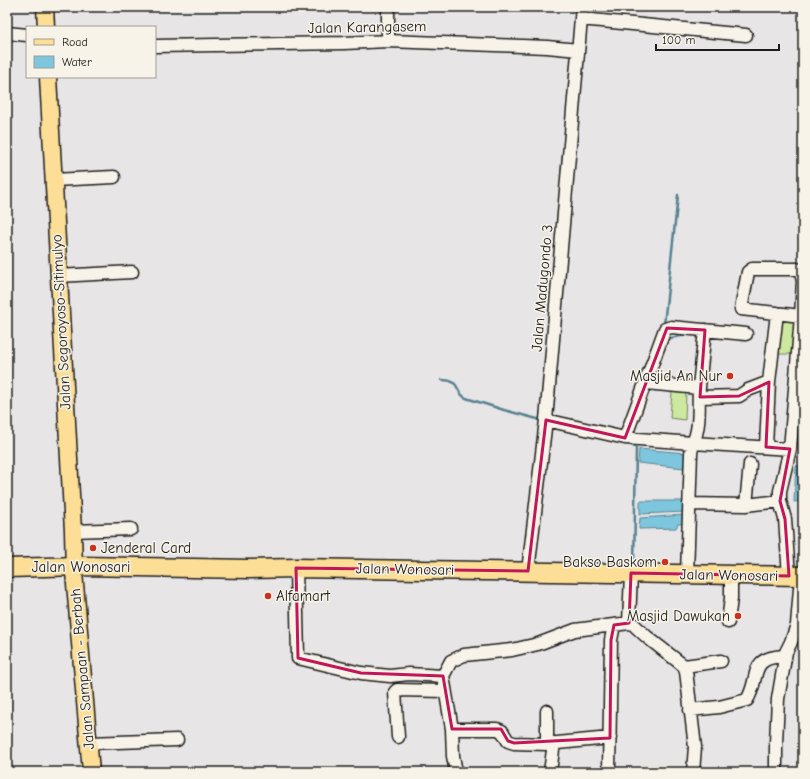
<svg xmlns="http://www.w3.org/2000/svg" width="810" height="779" viewBox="0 0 810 779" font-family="'Comic Neue',sans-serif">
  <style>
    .green { fill: #cde99f; stroke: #74825e }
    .water { fill: #7dc6dd; stroke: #568290 }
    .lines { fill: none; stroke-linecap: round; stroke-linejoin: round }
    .stream { stroke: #568290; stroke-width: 2.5 }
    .minor-casing { stroke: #1c1c1c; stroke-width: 15 }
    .major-casing { stroke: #1c1c1c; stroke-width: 19 }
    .highway-casing { stroke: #1c1c1c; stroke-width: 21 }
    .minor { stroke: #f7f3e8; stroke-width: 12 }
    .major { stroke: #fcde96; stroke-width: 16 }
    .highway { stroke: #fcde96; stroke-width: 18 }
    .marked { fill: none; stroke: #c2185b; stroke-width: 3; stroke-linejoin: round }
    .poi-dot { fill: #c8321e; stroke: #f7f3e8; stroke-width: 1.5 }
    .labels { text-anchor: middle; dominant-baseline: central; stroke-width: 3; stroke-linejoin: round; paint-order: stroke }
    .street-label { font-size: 15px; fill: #1c1c1c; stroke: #f7f3e8 }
    .poi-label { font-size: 15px; fill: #1c1c1c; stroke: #f7f3e8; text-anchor: end }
  </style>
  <rect width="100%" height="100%" fill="#e8e5e6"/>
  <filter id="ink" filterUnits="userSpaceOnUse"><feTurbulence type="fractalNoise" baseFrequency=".025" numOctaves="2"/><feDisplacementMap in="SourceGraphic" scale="8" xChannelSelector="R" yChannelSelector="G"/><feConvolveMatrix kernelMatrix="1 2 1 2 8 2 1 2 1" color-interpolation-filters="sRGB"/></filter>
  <g filter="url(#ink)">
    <path class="green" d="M 778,316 L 800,318 L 796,354 L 776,354 Z
      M 672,391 L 686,392 L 685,420 L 670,418 Z"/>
    <path class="water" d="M 639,449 L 686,453 L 684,468 L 638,463 Z
      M 796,466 L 803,466 L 803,501 L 794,502 Z
      M 640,501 L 686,501 L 685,512 L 640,514 Z
      M 685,515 L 686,524 L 678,524 L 676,528 L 639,529 L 640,518 Z"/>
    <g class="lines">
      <path class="stream" d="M 664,325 L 678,195
        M 665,339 L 692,334
        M 442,380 C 462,380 454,392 466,398 L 504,410 L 541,420
        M 628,443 L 636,448 L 634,568"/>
      <g class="minor-casing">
        <path id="minor" d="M 388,7 L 388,41
          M 581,19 L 746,35
          M 7,33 L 27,35
          M 155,46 L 344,43 L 388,41 L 547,47 L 578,50
          M 53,180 L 114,177
          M 752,269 L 797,269 L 801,272 L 803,281 L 801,316 L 741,309 L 748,272 Z
          M 58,276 L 132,272
          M 705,330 C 703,349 701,368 699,387 C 698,405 701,425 693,443 L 790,449 L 801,316
          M 645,383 L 699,388
          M 700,397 L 739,396 L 748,390 L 769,382
          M 546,420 L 625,438 L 693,443 L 691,453 L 687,574
          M 625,438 L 665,329 L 671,327 L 746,334
          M 766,447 L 769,382 L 777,313
          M 689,504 L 746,505 L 780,501
          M 746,505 L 750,464
          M 73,531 L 131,529
          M 296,568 L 298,658 L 361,673 L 390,676 L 409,674 L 443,676
          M 528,571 L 546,420 L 582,7
          M 789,576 L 785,519 L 780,501 L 780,491 L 790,449
          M 728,622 L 731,598 L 731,575
          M 629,623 L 631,573
          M 684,666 L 721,661
          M 690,710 L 719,707 L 747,700 C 761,677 747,657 785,656
          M 452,729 L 453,756 L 456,772
          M 398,737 L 395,692 L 397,690 L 445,691
          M 610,738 L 547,744 L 514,743 L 508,741 L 502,731 L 497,729 L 452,729 L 443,676 L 451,661 L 464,655 L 512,650 L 538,644 L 575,630 L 629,623 L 633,624 L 647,637 L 684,666 L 686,671 L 695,747 L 693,772
          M 88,743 L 177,740
          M 547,744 L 547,711
          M 550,772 L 554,743
          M 609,772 L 611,640 L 614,625
          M 776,772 L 776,743 L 778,699 L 786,652 L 791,642 L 797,625 L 801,576"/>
      </g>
      <g class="major-casing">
        <path id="major" d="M 45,7 L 46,27
          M 48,77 L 73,531 L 74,572 L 91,772"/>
      </g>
      <g class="highway-casing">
        <path id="highway" d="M 7,568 L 81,566 L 249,569 L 296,568 L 803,576"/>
      </g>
      <use href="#minor" class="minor"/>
      <use href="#major" class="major"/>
      <use href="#highway" class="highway"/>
    </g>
  </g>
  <path class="marked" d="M 667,328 L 705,330 L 700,397 L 739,396 L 769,382 L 766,447 L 790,449 L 780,501 L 785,519 L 789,576 L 631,573 L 629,623 L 614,625 L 611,640 L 610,738 L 514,743 L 508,741 L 501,729 L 452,729 L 443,676 L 361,673 L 298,658 L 296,568 L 528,571 L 546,420 L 625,438 Z"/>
  <g class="poi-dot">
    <circle cx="730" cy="376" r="4"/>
    <circle cx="93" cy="548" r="4"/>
    <circle cx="665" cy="562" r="4"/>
    <circle cx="268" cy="596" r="4"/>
    <circle cx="738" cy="616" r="4"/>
  </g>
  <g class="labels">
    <g class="street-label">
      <text transform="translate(367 27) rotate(-1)">Jalan Karangasem</text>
      <text transform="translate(542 288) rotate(-85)">Jalan Madugondo 3</text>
      <text transform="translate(61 322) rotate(-93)">Jalan Segoroyoso-Sitimulyo</text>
      <text x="81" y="567">Jalan Wonosari</text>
      <text transform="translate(405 569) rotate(1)">Jalan Wonosari</text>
      <text transform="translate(729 575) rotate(1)">Jalan Wonosari</text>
      <text transform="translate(82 669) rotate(-95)">Jalan Sampaan - Berbah</text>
    </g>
    <g class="poi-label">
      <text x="722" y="376">Masjid An Nur</text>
      <text x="101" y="548" text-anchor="start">Jenderal Card</text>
      <text x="657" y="562">Bakso Baskom</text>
      <text x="276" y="596" text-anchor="start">Alfamart</text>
      <text x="730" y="616">Masjid Dawukan</text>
    </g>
  </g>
  <rect width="810" height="779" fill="none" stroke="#f7f3e8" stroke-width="24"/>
  <rect x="12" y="12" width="786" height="755" fill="none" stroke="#1c1c1c" stroke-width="1.5" filter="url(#ink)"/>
  <rect x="26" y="26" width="130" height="52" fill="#f7f3e8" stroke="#9f9d96"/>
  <rect x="34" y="39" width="20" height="6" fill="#fcde96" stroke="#9f9d96"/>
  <text x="62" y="46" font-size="12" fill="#1c1c1c">Road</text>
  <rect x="34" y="56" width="20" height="12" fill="#7dc6dd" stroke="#9f9d96"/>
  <text x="62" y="66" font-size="12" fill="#1c1c1c">Water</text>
  <path d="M656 44v6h123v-6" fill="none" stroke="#1c1c1c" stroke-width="2"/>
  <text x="662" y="44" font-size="12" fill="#1c1c1c" stroke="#f7f3e8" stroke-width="3" paint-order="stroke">100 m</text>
</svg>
